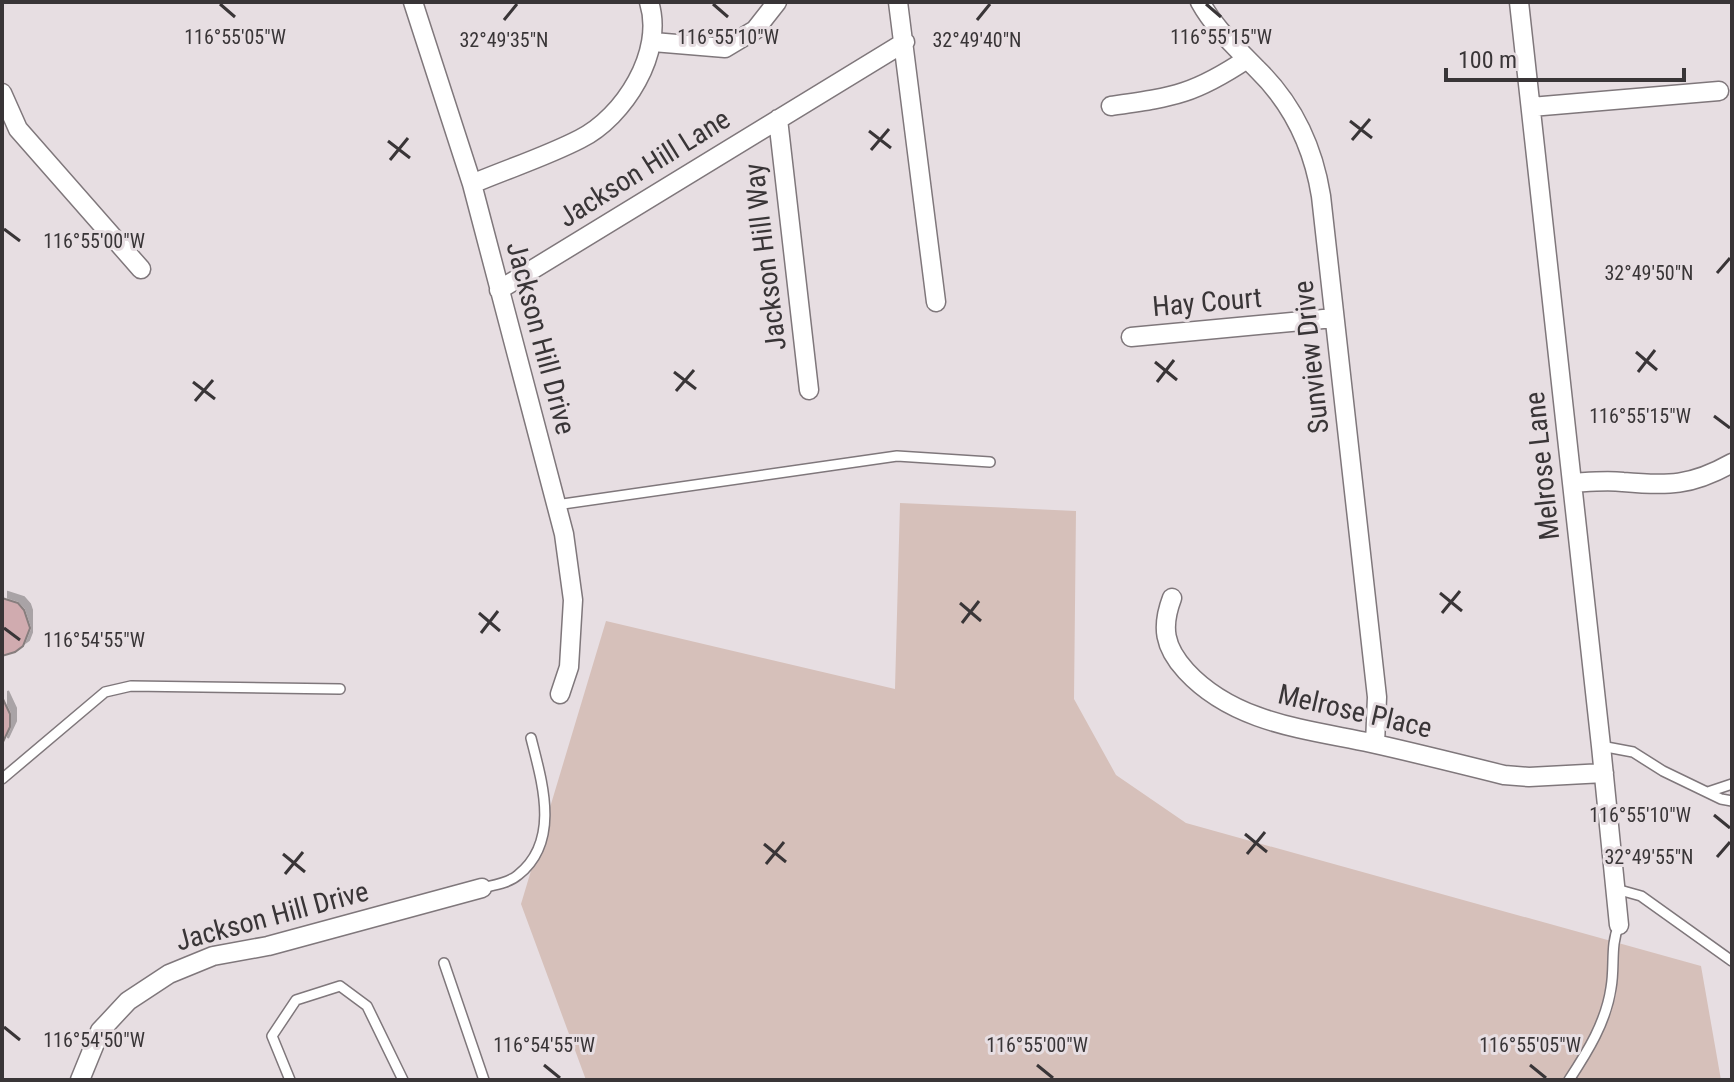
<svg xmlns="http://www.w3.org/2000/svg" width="1734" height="1082" viewBox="0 0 1734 1082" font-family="'Roboto Condensed',sans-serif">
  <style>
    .green { fill: #d6c0ba }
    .building { fill: #d0abaf; stroke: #877e7e; stroke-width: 2; filter: url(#shadow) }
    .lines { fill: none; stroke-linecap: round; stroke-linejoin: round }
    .service-casing { stroke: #7f777b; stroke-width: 12 }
    .minor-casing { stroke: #7f777b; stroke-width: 21 }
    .service { stroke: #fff; stroke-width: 9 }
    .minor { stroke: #fff; stroke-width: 18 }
    .ticks { fill: none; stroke: #393537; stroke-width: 3 }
    .labels { text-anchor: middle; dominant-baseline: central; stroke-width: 6; stroke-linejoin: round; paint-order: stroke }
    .street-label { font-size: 28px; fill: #393537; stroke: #e7dee2 }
    .ticks-label { font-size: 20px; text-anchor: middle; fill: #393537; stroke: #e7dee2; stroke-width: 6; stroke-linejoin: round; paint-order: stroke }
  </style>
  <defs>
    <filter id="shadow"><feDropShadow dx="6" dy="-6" stdDeviation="0" flood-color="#0004"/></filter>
  </defs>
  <rect width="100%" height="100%" fill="#e7dee2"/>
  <path class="green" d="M 900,503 L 1076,511 L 1074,699 L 1116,775 L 1186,823 L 1701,966 L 1721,1080 L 586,1080 L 521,904 L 606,621 L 895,689 Z"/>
  <path class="building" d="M 2,598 L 18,603 L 24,610 L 30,628 L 23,646 L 15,652 L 2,656 Z
    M 2,697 L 10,714 L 10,727 L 2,744 Z"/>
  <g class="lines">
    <g class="service-casing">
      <path id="service" d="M 556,505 L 897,456 L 990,462
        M 1601,746 L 1633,752 L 1663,771 L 1721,799 L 1732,801
        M 2,779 L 105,692 L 131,686 L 340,689
        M 1708,792 L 1732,784
        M 482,888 C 494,885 509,883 518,875 C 561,841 542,782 531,738
        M 1616,889 L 1641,896 L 1732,961
        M 444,963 L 484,1080
        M 290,1080 L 272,1036 L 296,1000 L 340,986 L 367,1006 L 403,1080
        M 1569,1080 C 1588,1051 1606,1022 1611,988 C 1615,966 1610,945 1619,925"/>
    </g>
    <g class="minor-casing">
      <path id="minor" d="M 413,2 L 472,184 L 564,534 L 573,600 L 569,667 L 560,694
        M 898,2 L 936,302
        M 1200,2 C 1215,29 1236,47 1257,69 C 1293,104 1313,146 1321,196 L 1377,697 L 1375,744
        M 1519,2 L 1601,746 L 1619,925
        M 653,42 L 725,48 L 755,30 L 777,2
        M 2,93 L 18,129 L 141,269
        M 1111,106 C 1173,97 1193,95 1247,59
        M 1531,107 L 1719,91
        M 778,119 L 809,390
        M 472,184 C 507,169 545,157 580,139 C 624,117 665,52 649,2
        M 499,290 L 905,42
        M 1131,337 L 1334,318
        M 1572,483 C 1589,482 1606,480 1623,482 C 1668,486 1691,486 1732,463
        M 1172,598 C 1161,627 1164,647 1186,671 C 1234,723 1305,729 1371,743 C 1416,753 1460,764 1504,775 L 1529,777 L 1604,773
        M 80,1080 L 100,1031 L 128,1001 L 169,974 L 213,956 L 268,946 L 482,888"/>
    </g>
    <use href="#service" class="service"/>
    <use href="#minor" class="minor"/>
  </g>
  <path class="ticks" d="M 220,4 L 235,17M 713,4 L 728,17M 1206,4 L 1221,17M 504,20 L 517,4M 977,20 L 990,4M 1350,121 L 1372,138M 869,131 L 891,148M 1352,140 L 1370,119M 388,141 L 410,158M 871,150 L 889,129M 390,160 L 408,138M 4,229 L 20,241M 1717,273 L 1730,258M 1636,352 L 1657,370M 1155,362 L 1177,380M 674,372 L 696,389M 1638,372 L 1655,350M 193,382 L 215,399M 1157,382 L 1174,360M 676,391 L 694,370M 195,401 L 213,380M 1714,416 L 1730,428M 1440,593 L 1462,611M 960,603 L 981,621M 479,613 L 500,631M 1442,613 L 1460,591M 962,623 L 979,601M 4,628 L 20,640M 481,633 L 498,611M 1714,815 L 1730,828M 1245,834 L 1267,852M 764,844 L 786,862M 283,854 L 305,872M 1247,854 L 1265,832M 1717,857 L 1730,842M 766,864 L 784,842M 285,874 L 303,852M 4,1027 L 20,1040M 544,1065 L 560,1078M 1037,1065 L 1053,1078M 1530,1065 L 1546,1078"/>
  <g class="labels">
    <g class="street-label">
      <text transform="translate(644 168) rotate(-32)">Jackson Hill Lane</text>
      <text transform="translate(765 257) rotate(-97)">Jackson Hill Way</text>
      <text transform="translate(1207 302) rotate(-5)">Hay Court</text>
      <text transform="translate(541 338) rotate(75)">Jackson Hill Drive</text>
      <text transform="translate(1311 357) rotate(-96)">Sunview Drive</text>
      <text transform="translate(1542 466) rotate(-96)">Melrose Lane</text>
      <text transform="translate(1355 711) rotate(13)">Melrose Place</text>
      <text transform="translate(272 916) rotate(-15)">Jackson Hill Drive</text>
    </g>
  </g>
  <g class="ticks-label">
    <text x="235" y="44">116°55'05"W</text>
    <text x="728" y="44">116°55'10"W</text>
    <text x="1221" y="44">116°55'15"W</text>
    <text x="504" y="47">32°49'35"N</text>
    <text x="977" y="47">32°49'40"N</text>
    <text x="94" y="248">116°55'00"W</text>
    <text x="1649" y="280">32°49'50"N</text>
    <text x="1640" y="423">116°55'15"W</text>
    <text x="94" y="647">116°54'55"W</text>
    <text x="1640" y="822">116°55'10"W</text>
    <text x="1649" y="864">32°49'55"N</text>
    <text x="94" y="1047">116°54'50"W</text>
    <text x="544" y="1052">116°54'55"W</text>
    <text x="1037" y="1052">116°55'00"W</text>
    <text x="1530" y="1052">116°55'05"W</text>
  </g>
  <rect width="1734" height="1082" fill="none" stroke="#393537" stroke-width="8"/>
  <path d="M1446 68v12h238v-12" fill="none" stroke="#393537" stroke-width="4"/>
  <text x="1458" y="68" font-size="24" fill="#393537" stroke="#e7dee2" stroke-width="6" paint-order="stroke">100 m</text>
</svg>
